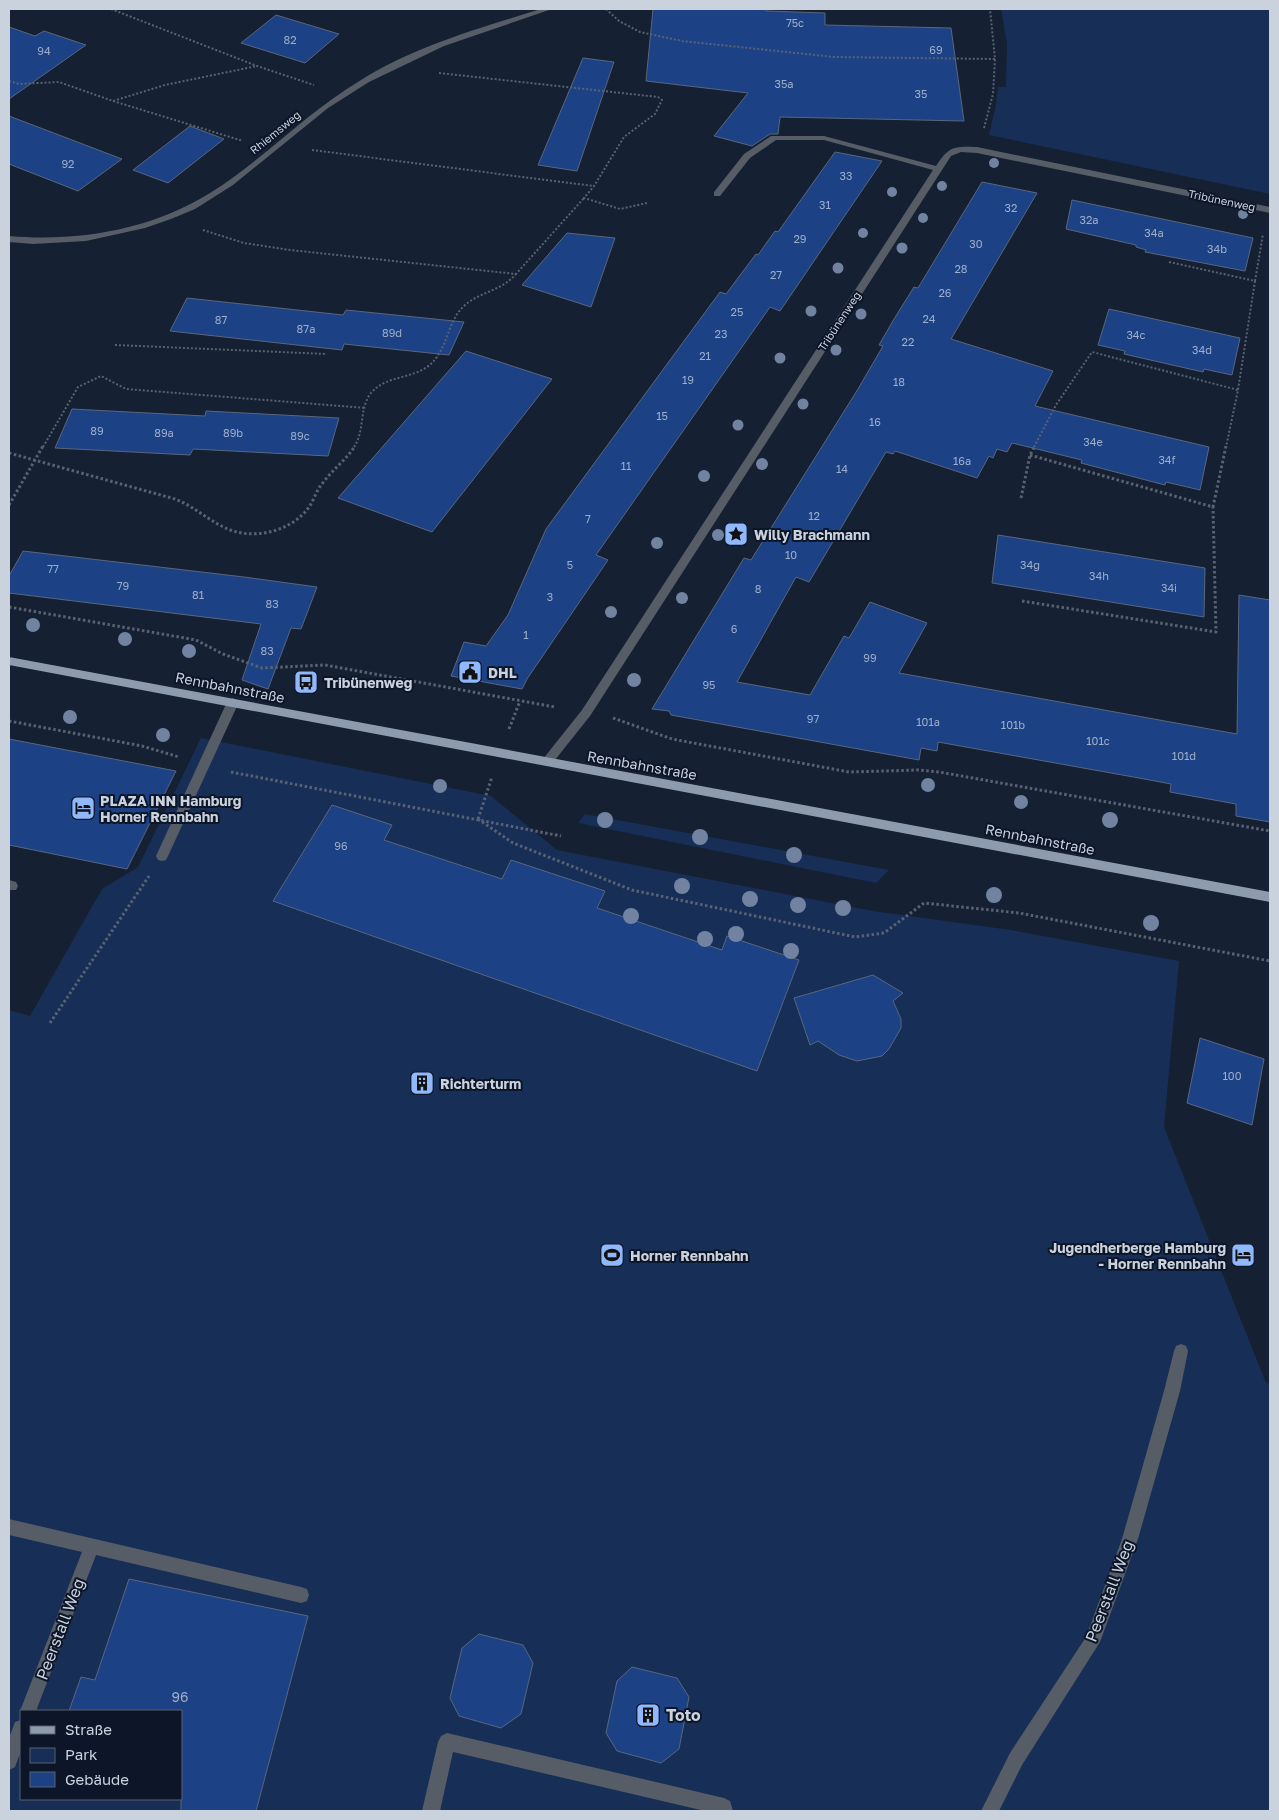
<svg xmlns="http://www.w3.org/2000/svg" width="1279" height="1820" viewBox="0 0 1279 1820" font-family="'Golos Text',sans-serif">
  <style>
    .green { fill: #172e57; fill-rule: evenodd }
    .building { fill: #1c4285; stroke: #59667c }
    .lines { fill: none; stroke-linecap: round; stroke-linejoin: round }
    .path-far1 { stroke: #586272; stroke-width: 2; stroke-dasharray: 2 2; stroke-linecap: butt }
    .path { stroke: #586272; stroke-width: 3; stroke-dasharray: 2.5 2.5; stroke-linecap: butt }
    .minor { fill: #575d66; fill-rule: evenodd }
    .major { fill: #8e9aae; fill-rule: evenodd }
    .tree { fill: #7183a1 }
    .labels { text-anchor: middle; dominant-baseline: central; stroke-width: 4; stroke-linejoin: round; paint-order: stroke }
    .number-label { font-size: 11px; fill: #9eaec8 }
    .far-street-label { font-size: 11px; fill: #cad2de; stroke: #0c1628 }
    .poi-label { font-size: 14px; font-weight: bold; fill: #cad2de; stroke: #0c1628; text-anchor: start }
    .street-label { font-size: 14px; fill: #cad2de; stroke: #0c1628 }
    .near-number-label { font-size: 14px; fill: #9eaec8 }
    .near-street-label { font-size: 16px; fill: #cad2de; stroke: #0c1628 }
    .near-poi-label { font-size: 16px; font-weight: bold; fill: #cad2de; stroke: #0c1628; text-anchor: start }
  </style>
  <rect width="100%" height="100%" fill="#152032"/>
  <path class="green" d="M 1001,9 L 1270,9 L 1270,194 L 989,135 L 996,105 L 998,87 L 1006,87 L 1007,44 Z
    M 201,738 L 491,796 L 557,850 L 873,911 L 1011,930 L 1179,961 L 1164,1127 L 1266,1383 L 1270,1384 L 1270,1811 L 9,1811 L 9,1010 L 30,1016 L 102,889 L 138,867 ZM 21,1711 L 181,1711 L 181,1799 L 21,1799 Z
    M 585,814 L 889,870 L 876,883 L 578,823 Z"/>
  <path class="building" d="M 653,9 L 766,9 L 766,11 L 825,13 L 825,25 L 951,28 L 964,121 L 780,117 L 778,134 L 770,134 L 752,146 L 714,136 L 748,93 L 646,81 Z
    M 276,15 L 339,34 L 305,63 L 241,43 Z
    M 9,27 L 35,36 L 44,31 L 86,45 L 9,99 Z
    M 583,58 L 614,62 L 577,171 L 538,165 Z
    M 9,116 L 122,159 L 78,191 L 9,164 Z
    M 190,126 L 224,139 L 168,183 L 133,170 Z
    M 835,152 L 882,161 L 780,311 L 770,307 L 596,555 L 608,560 L 527,679 L 522,689 L 451,676 L 464,642 L 486,646 L 508,615 L 546,529 L 720,292 L 726,294 L 756,254 L 758,255 L 775,231 L 778,232 Z
    M 982,182 L 1037,193 L 951,339 L 1053,371 L 1035,406 L 1209,447 L 1200,490 L 1166,482 L 1165,485 L 1081,463 L 1082,460 L 1012,443 L 1007,452 L 997,449 L 993,458 L 989,456 L 977,478 L 895,451 L 893,454 L 886,452 L 809,582 L 796,577 L 737,682 L 810,695 L 844,636 L 849,638 L 870,602 L 927,623 L 899,673 L 1237,734 L 1239,595 L 1270,600 L 1270,822 L 1236,816 L 1236,804 L 1170,792 L 1171,784 L 1139,778 L 938,742 L 937,751 L 921,748 L 919,760 L 671,715 L 669,711 L 652,709 L 744,558 L 751,560 L 858,389 L 883,346 L 879,345 L 894,319 L 914,287 L 918,288 Z
    M 1072,200 L 1253,238 L 1245,271 L 1145,252 L 1146,250 L 1136,247 L 1136,245 L 1066,229 Z
    M 567,233 L 615,238 L 591,307 L 522,285 Z
    M 187,298 L 343,315 L 346,310 L 464,322 L 449,355 L 344,344 L 342,350 L 170,331 Z
    M 1109,309 L 1240,338 L 1232,375 L 1204,369 L 1203,372 L 1124,354 L 1125,351 L 1098,345 Z
    M 466,351 L 552,379 L 432,532 L 338,498 Z
    M 72,409 L 205,416 L 206,411 L 339,418 L 328,456 L 193,449 L 190,455 L 55,448 Z
    M 998,535 L 1205,568 L 1204,617 L 992,583 Z
    M 23,551 L 244,577 L 317,587 L 301,629 L 291,628 L 268,689 L 242,680 L 261,624 L 9,593 L 9,576 Z
    M 9,739 L 176,771 L 127,869 L 9,845 Z
    M 332,805 L 392,825 L 384,840 L 502,879 L 511,860 L 605,891 L 597,908 L 722,950 L 727,936 L 799,960 L 757,1071 L 273,901 Z
    M 873,975 L 903,993 L 893,1001 L 901,1019 L 901,1028 L 889,1049 L 882,1056 L 857,1061 L 839,1055 L 818,1041 L 810,1045 L 794,998 Z
    M 1200,1038 L 1264,1059 L 1252,1125 L 1187,1103 Z
    M 129,1579 L 308,1616 L 256,1811 L 181,1811 L 181,1711 L 69,1711 L 81,1677 L 95,1680 Z
    M 479,1634 L 523,1645 L 533,1663 L 521,1714 L 501,1728 L 459,1716 L 450,1698 L 462,1648 Z
    M 632,1667 L 677,1678 L 689,1697 L 679,1749 L 661,1763 L 617,1751 L 606,1733 L 617,1681 Z"/>
  <g class="lines">
    <path class="path-far1" d="M 111,9 L 257,66 L 314,85
      M 606,9 L 619,21 L 640,32 L 682,41 L 834,57 L 995,59
      M 439,73 L 658,97 L 662,100 L 655,114 L 624,137 L 594,186 L 584,198 L 620,209 L 647,203
      M 9,81 L 19,84 L 59,82 L 113,101 L 165,85 L 257,66
      M 113,101 L 243,141
      M 984,128 L 993,94 L 995,59 L 990,9
      M 312,150 L 593,186
      M 203,230 L 244,243 L 290,250 L 516,274 L 584,198
      M 1169,262 L 1255,281 L 1238,390 L 1226,447
      M 1255,281 L 1263,234
      M 115,345 L 327,354
      M 43,447 L 78,387 L 101,376 L 126,389 L 366,408
      M 354,447 C 365,431 359,408 371,393 C 385,376 410,379 427,367 C 447,353 446,326 461,309 C 476,292 501,292 516,274
      M 1034,447 L 1056,405 L 1092,352 L 1238,390"/>
    <path class="path" d="M 9,453 L 175,499 C 196,507 212,524 233,531 C 258,539 293,530 309,507 C 314,500 316,491 322,484 C 332,470 346,460 355,446
      M 1030,455 L 1213,507 L 1226,446
      M 1021,498 L 1030,455 L 1035,446
      M 9,505 L 43,446
      M 1022,601 L 1216,632 L 1213,507
      M 9,607 L 196,640 L 223,654 L 262,668 L 325,665 L 555,707
      M 613,718 L 672,739 L 849,772 L 918,770 L 939,772 L 1270,831
      M 9,721 L 142,746 L 179,757
      M 509,729 L 520,701
      M 231,772 L 561,836
      M 478,819 L 513,843 L 632,890 L 855,937 L 884,933 L 924,903 L 1019,913 L 1270,961
      M 478,819 L 492,777
      M 50,1023 L 149,876"/>
    <path class="minor" d="M 541,9 L 552,9 L 444,46 L 369,82 L 328,108 L 233,185 L 195,209 L 171,219 L 145,228 L 86,241 L 33,244 L 9,242 L 9,236 C 77,242 151,230 210,193 C 263,160 307,112 361,80 C 416,46 480,28 541,9 Z
      M 771,136 L 824,136 L 936,166 C 949,146 954,146 977,147 L 1270,207 L 1270,213 L 977,153 L 961,152 L 951,156 L 590,716 L 551,765 L 543,765 L 541,762 L 543,759 L 582,710 L 933,170 L 824,140 L 776,140 L 750,158 L 720,196 L 714,196 L 714,192 L 744,154 Z
      M 233,698 L 239,702 L 168,856 L 166,860 L 162,861 L 158,860 L 156,856 L 227,702 Z
      M 9,880 L 16,882 L 18,886 L 16,890 L 9,890 Z
      M 1181,1344 L 1186,1346 L 1188,1351 L 1180,1391 L 1138,1539 L 1100,1642 L 1022,1765 L 999,1811 L 981,1811 L 1010,1753 L 1086,1637 L 1122,1539 L 1164,1391 L 1174,1351 L 1176,1346 Z
      M 9,1519 L 301,1587 L 307,1589 L 309,1595 L 307,1601 L 301,1603 L 96,1555 L 36,1711 L 21,1711 L 21,1715 L 20,1711 L 82,1552 L 9,1535 Z
      M 21,1720 L 21,1751 L 15,1767 L 9,1770 L 9,1738 L 15,1722 Z
      M 447,1733 L 724,1798 L 730,1801 L 733,1811 L 705,1811 L 453,1752 L 440,1811 L 422,1811 L 438,1742 L 441,1736 Z"/>
    <path class="major" d="M 9,657 L 1270,892 L 1270,902 L 9,665 Z"/>
  </g>
  <g class="tree">
    <circle cx="994" cy="163" r="5"/>
    <circle cx="942" cy="186" r="5"/>
    <circle cx="892" cy="192" r="5"/>
    <circle cx="1243" cy="214" r="5"/>
    <circle cx="923" cy="218" r="5"/>
    <circle cx="863" cy="233" r="5"/>
    <circle cx="902" cy="248" r="5.5"/>
    <circle cx="838" cy="268" r="5.5"/>
    <circle cx="811" cy="311" r="5.5"/>
    <circle cx="861" cy="314" r="5.5"/>
    <circle cx="836" cy="350" r="5.5"/>
    <circle cx="780" cy="358" r="5.5"/>
    <circle cx="803" cy="404" r="5.5"/>
    <circle cx="738" cy="425" r="5.5"/>
    <circle cx="762" cy="464" r="6"/>
    <circle cx="704" cy="476" r="6"/>
    <circle cx="718" cy="535" r="6"/>
    <circle cx="657" cy="543" r="6"/>
    <circle cx="682" cy="598" r="6"/>
    <circle cx="611" cy="612" r="6"/>
    <circle cx="33" cy="625" r="7"/>
    <circle cx="125" cy="639" r="7"/>
    <circle cx="189" cy="651" r="7"/>
    <circle cx="634" cy="680" r="7"/>
    <circle cx="70" cy="717" r="7"/>
    <circle cx="163" cy="735" r="7"/>
    <circle cx="928" cy="785" r="7"/>
    <circle cx="440" cy="786" r="7"/>
    <circle cx="1021" cy="802" r="7"/>
    <circle cx="605" cy="820" r="8"/>
    <circle cx="1110" cy="820" r="8"/>
    <circle cx="700" cy="837" r="8"/>
    <circle cx="794" cy="855" r="8"/>
    <circle cx="682" cy="886" r="8"/>
    <circle cx="994" cy="895" r="8"/>
    <circle cx="750" cy="899" r="8"/>
    <circle cx="798" cy="905" r="8"/>
    <circle cx="843" cy="908" r="8"/>
    <circle cx="631" cy="916" r="8"/>
    <circle cx="1151" cy="923" r="8"/>
    <circle cx="736" cy="934" r="8"/>
    <circle cx="705" cy="939" r="8"/>
    <circle cx="791" cy="951" r="8"/>
  </g>
  <defs>
    <g id="sight-square" transform="scale(1.25)"><rect x="-9" y="-9" width="18" height="18" rx="4" fill="#90b8fd" stroke="#0c1628"/><path d="M0-6L1.8-2.2L6-1.7L2.9 1.2L3.7 5.4L0 3.3L-3.7 5.4L-2.9 1.2L-6-1.7L-1.8-2.2Z" fill="#111"/></g>
    <g id="civic-square" transform="scale(1.25)"><rect x="-9" y="-9" width="18" height="18" rx="4" fill="#90b8fd" stroke="#0c1628"/><path d="M-.6-6.5H3V-4.5H.6V-3L4-1V1h2V6H-6V1h2V-1L-.6-3ZM-1.2 2.5V6h2.4V2.5Z" fill="#111"/></g>
    <g id="bus-square" transform="scale(1.25)"><rect x="-9" y="-9" width="18" height="18" rx="4" fill="#90b8fd" stroke="#0c1628"/><path d="M-5-6H5V4H4V6H2V4H-2V6H-4V4H-5ZM-3.5-4V0h7V-4ZM-3.5 1.2v1.5H-2V1.2ZM2 1.2v1.5H3.5V1.2Z" fill="#111"/></g>
    <g id="hotel-square" transform="scale(1.25)"><rect x="-9" y="-9" width="18" height="18" rx="4" fill="#90b8fd" stroke="#0c1628"/><path d="M-6-4.5h1.5V1H6V5H4.5V3h-9V5H-6ZM-4 0a1.8 1.8 0 1 1 3.6 0ZM.5 0V-2.5h3Q6-2.5 6 0Z" fill="#111"/></g>
    <g id="building-square" transform="scale(1.25)"><rect x="-9" y="-9" width="18" height="18" rx="4" fill="#90b8fd" stroke="#0c1628"/><path d="M-4-6H4V6H1V3H-1V6H-4ZM-2.5-4.3h1.7v1.8h-1.7ZM.8-4.3h1.7v1.8H.8ZM-2.5-1h1.7V.8h-1.7ZM.8-1h1.7V.8H.8Z" fill="#111"/></g>
    <g id="stadium-square" transform="scale(1.25)"><rect x="-9" y="-9" width="18" height="18" rx="4" fill="#90b8fd" stroke="#0c1628"/><path d="M0-5a6.5 5 0 1 0 0 10a6.5 5 0 1 0 0-10ZM-3.5-1.8h7v3.6h-7Z" fill="#111"/></g>
  </defs>
  <g fill-rule="evenodd">
    <use href="#sight-square" x="736" y="534"/>
    <use href="#civic-square" x="470" y="672"/>
    <use href="#bus-square" x="306" y="682"/>
    <use href="#hotel-square" x="83" y="808"/>
    <use href="#building-square" x="422" y="1083"/>
    <use href="#stadium-square" x="612" y="1255"/>
    <use href="#hotel-square" x="1243" y="1255"/>
    <use href="#building-square" x="648" y="1715"/>
  </g>
  <g class="labels">
    <g class="number-label">
      <text x="795" y="22">75c</text>
      <text x="290" y="39">82</text>
      <text x="936" y="49">69</text>
      <text x="44" y="50">94</text>
      <text x="784" y="83">35a</text>
      <text x="921" y="93">35</text>
      <text x="68" y="163">92</text>
      <text x="846" y="175">33</text>
      <text x="825" y="204">31</text>
      <text x="1011" y="207">32</text>
      <text x="1089" y="219">32a</text>
      <text x="1154" y="232">34a</text>
      <text x="800" y="238">29</text>
      <text x="976" y="243">30</text>
      <text x="1217" y="248">34b</text>
      <text x="961" y="268">28</text>
      <text x="776" y="274">27</text>
      <text x="945" y="292">26</text>
      <text x="737" y="311">25</text>
      <text x="929" y="318">24</text>
      <text x="221" y="319">87</text>
      <text x="306" y="328">87a</text>
      <text x="392" y="332">89d</text>
      <text x="721" y="333">23</text>
      <text x="1136" y="334">34c</text>
      <text x="908" y="341">22</text>
      <text x="1202" y="349">34d</text>
      <text x="705" y="355">21</text>
      <text x="688" y="379">19</text>
      <text x="899" y="381">18</text>
      <text x="662" y="415">15</text>
      <text x="875" y="421">16</text>
      <text x="97" y="430">89</text>
      <text x="164" y="432">89a</text>
      <text x="233" y="432">89b</text>
      <text x="300" y="435">89c</text>
      <text x="1093" y="441">34e</text>
      <text x="1167" y="459">34f</text>
      <text x="962" y="460">16a</text>
      <text x="626" y="465">11</text>
      <text x="842" y="468">14</text>
      <text x="814" y="515">12</text>
      <text x="588" y="518">7</text>
      <text x="791" y="554">10</text>
      <text x="570" y="564">5</text>
      <text x="1030" y="564">34g</text>
      <text x="53" y="568">77</text>
      <text x="1099" y="575">34h</text>
      <text x="123" y="585">79</text>
      <text x="1169" y="587">34i</text>
      <text x="758" y="588">8</text>
      <text x="198" y="594">81</text>
      <text x="550" y="596">3</text>
      <text x="272" y="603">83</text>
      <text x="734" y="628">6</text>
      <text x="526" y="634">1</text>
      <text x="267" y="650">83</text>
      <text x="870" y="657">99</text>
      <text x="709" y="684">95</text>
      <text x="813" y="718">97</text>
      <text x="928" y="721">101a</text>
      <text x="1013" y="724">101b</text>
      <text x="1098" y="740">101c</text>
      <text x="1184" y="755">101d</text>
      <text x="341" y="845">96</text>
      <text x="1232" y="1075">100</text>
    </g>
    <g class="far-street-label">
      <text transform="translate(275 132) rotate(-39)">Rhiemsweg</text>
      <text transform="translate(1222 200) rotate(12)">Tribünenweg</text>
      <text transform="translate(839 321) rotate(-57)">Tribünenweg</text>
    </g>
    <g class="poi-label">
      <text x="754" y="534">Willy Brachmann</text>
      <text x="488" y="672">DHL</text>
      <text x="324" y="682">Tribünenweg</text>
      <text x="100" y="800">PLAZA INN Hamburg<tspan x="100" dy="16">Horner Rennbahn</tspan></text>
      <text x="440" y="1083">Richterturm</text>
      <text x="1226" y="1247" text-anchor="end">Jugendherberge Hamburg<tspan x="1226" dy="16">- Horner Rennbahn</tspan></text>
      <text x="630" y="1255">Horner Rennbahn</text>
    </g>
    <g class="street-label">
      <text transform="translate(230 687) rotate(11)">Rennbahnstraße</text>
      <text transform="translate(642 765) rotate(10)">Rennbahnstraße</text>
      <text transform="translate(1040 839) rotate(11)">Rennbahnstraße</text>
    </g>
    <g class="near-number-label">
      <text x="180" y="1696">96</text>
    </g>
    <g class="near-street-label">
      <text transform="translate(1109 1591) rotate(-69)">Peerstall Weg</text>
      <text transform="translate(60 1629) rotate(-69)">Peerstall Weg</text>
    </g>
    <g class="near-poi-label">
      <text x="666" y="1715">Toto</text>
    </g>
  </g>
  <rect width="1279" height="1820" fill="none" stroke="#cad2de" stroke-width="20"/>
  <rect x="20" y="1710" width="162" height="90" fill="#0c1628" stroke="#586171"/>
  <rect x="30" y="1726" width="25" height="8" fill="#8e9aae" stroke="#586171"/>
  <text x="65" y="1735" font-size="15" fill="#cad2de">Straße</text>
  <rect x="30" y="1748" width="25" height="15" fill="#172e57" stroke="#586171"/>
  <text x="65" y="1760" font-size="15" fill="#cad2de">Park</text>
  <rect x="30" y="1772" width="25" height="15" fill="#1c4285" stroke="#586171"/>
  <text x="65" y="1785" font-size="15" fill="#cad2de">Gebäude</text>
</svg>
